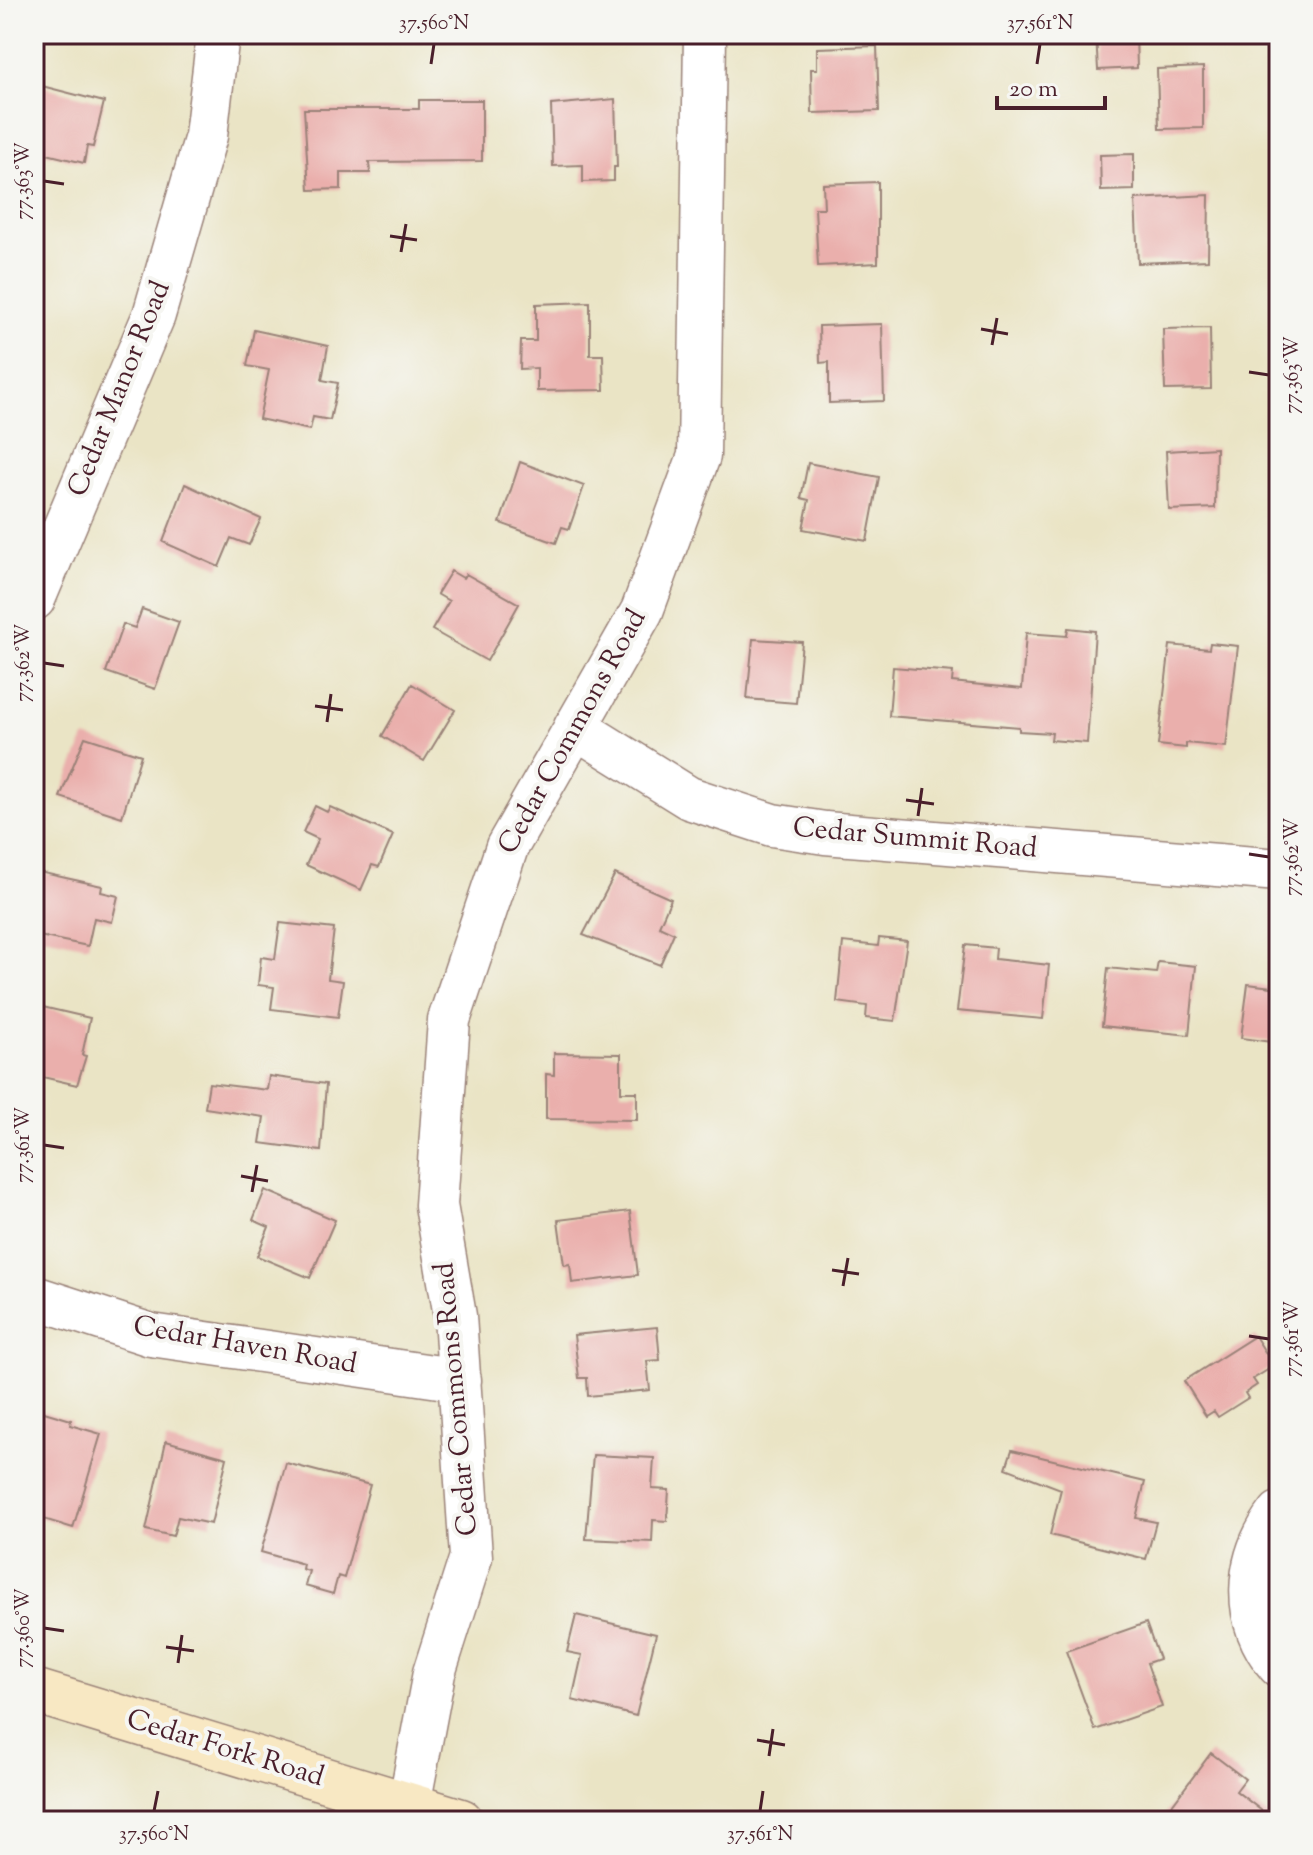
<svg xmlns="http://www.w3.org/2000/svg" width="1313" height="1855" viewBox="0 0 1313 1855" font-family="'Sorts Mill Goudy',serif">
  <style>
    .building { fill: #eaafac }
    .lines { fill: none; stroke-linecap: round; stroke-linejoin: round }
    .street-casing { stroke: #9a8278; stroke-width: 45 }
    .secondary-casing { stroke: #9a8278; stroke-width: 47 }
    .street { stroke: #fff; stroke-width: 42 }
    .secondary { stroke: #f8e8c3; stroke-width: 44 }
    .ticks { fill: none; stroke: #4a1f2b; stroke-width: 3 }
    .labels { text-anchor: middle; dominant-baseline: central; stroke-width: 8; stroke-linejoin: round; paint-order: stroke }
    .street-label { font-size: 28px; fill: #4a1f2b; stroke: #f6f6f2 }
    .neatline { fill: none; stroke: #4a1f2b; stroke-width: 3 }
    .ticks-label { font-size: 20px; text-anchor: middle; fill: #4a1f2b }
  </style>
  <rect width="100%" height="100%" fill="#f6f6f2"/>
  <filter id="ink" filterUnits="userSpaceOnUse"><feTurbulence type="fractalNoise" baseFrequency=".0125" numOctaves="2"/><feDisplacementMap in="SourceGraphic" scale="16" xChannelSelector="R" yChannelSelector="G"/><feConvolveMatrix kernelMatrix="1 2 1 2 8 2 1 2 1" color-interpolation-filters="sRGB"/></filter>
  <filter id="wash" filterUnits="userSpaceOnUse"><feTurbulence type="fractalNoise" baseFrequency=".006" numOctaves="4" result="noise"/><feDisplacementMap in="SourceGraphic" scale="32" xChannelSelector="R" yChannelSelector="G"/><feGaussianBlur stdDeviation="1.8" result="paint"/><feColorMatrix in="noise" values="0 0 0 0 0 0 0 0 0 0 0 0 0 0 0 0 0 1.4 0 .05"/><feComposite in="paint" operator="in"/></filter>
  <g filter="url(#wash)">
    <rect width="100%" height="100%" fill="#eae4c5"/>
    <g id="blocks">
      <path class="building" d="M 1096,34 L 1136,34 L 1137,68 L 1098,70 Z
        M 877,46 L 879,111 L 812,113 L 811,69 L 817,69 L 817,48 Z
        M 1203,67 L 1203,128 L 1159,129 L 1157,69 Z
        M 38,85 L 104,102 L 93,147 L 87,146 L 84,163 L 34,151 L 34,103 Z
        M 615,99 L 617,167 L 614,167 L 614,181 L 583,182 L 583,165 L 553,166 L 551,105 Z
        M 419,100 L 482,100 L 482,161 L 369,162 L 370,173 L 341,173 L 341,189 L 309,190 L 304,109 L 419,109 Z
        M 1134,154 L 1134,190 L 1101,191 L 1100,155 Z
        M 878,182 L 878,263 L 818,266 L 815,208 L 824,208 L 823,184 Z
        M 1209,195 L 1208,260 L 1138,263 L 1135,199 Z
        M 590,302 L 590,355 L 603,355 L 604,390 L 537,391 L 537,368 L 520,369 L 521,341 L 536,341 L 536,304 Z
        M 882,324 L 884,401 L 829,403 L 829,362 L 820,363 L 819,326 Z
        M 1210,328 L 1211,389 L 1165,390 L 1163,329 Z
        M 254,330 L 328,346 L 322,380 L 338,383 L 330,420 L 313,417 L 310,430 L 259,419 L 269,370 L 247,366 Z
        M 1216,448 L 1215,508 L 1169,510 L 1166,451 Z
        M 520,462 L 584,486 L 569,529 L 562,527 L 556,543 L 500,523 Z
        M 808,463 L 879,477 L 867,541 L 803,529 L 809,500 L 801,498 Z
        M 185,484 L 261,519 L 249,545 L 231,538 L 219,567 L 163,542 Z
        M 451,571 L 463,578 L 466,574 L 519,604 L 487,661 L 432,630 L 449,601 L 437,594 Z
        M 142,609 L 179,622 L 155,689 L 106,672 L 123,624 L 135,628 Z
        M 1068,628 L 1095,631 L 1087,743 L 1051,740 L 1052,733 L 1019,731 L 1019,727 L 889,716 L 893,667 L 953,672 L 952,682 L 1022,689 L 1026,633 L 1067,636 Z
        M 753,639 L 802,642 L 796,703 L 747,699 Z
        M 1210,643 L 1238,646 L 1226,747 L 1186,743 L 1186,748 L 1158,745 L 1170,645 L 1209,649 Z
        M 412,684 L 455,710 L 424,761 L 382,736 Z
        M 85,737 L 141,755 L 122,817 L 60,797 Z
        M 315,806 L 327,812 L 330,807 L 393,835 L 379,867 L 372,865 L 361,890 L 306,865 L 318,839 L 303,832 Z
        M 39,872 L 102,886 L 101,892 L 118,896 L 112,922 L 94,918 L 88,946 L 34,935 L 34,896 Z
        M 615,874 L 671,899 L 659,926 L 674,933 L 660,965 L 583,935 Z
        M 280,923 L 334,929 L 328,979 L 343,981 L 338,1017 L 271,1009 L 274,987 L 258,985 L 261,957 L 275,959 Z
        M 879,938 L 907,941 L 895,1021 L 866,1018 L 867,1006 L 837,1002 L 843,942 L 878,946 Z
        M 965,945 L 996,948 L 995,959 L 1049,965 L 1043,1019 L 957,1011 Z
        M 1158,962 L 1196,966 L 1189,1035 L 1102,1026 L 1108,968 L 1156,973 Z
        M 1248,984 L 1279,988 L 1279,1043 L 1241,1038 Z
        M 34,1005 L 90,1018 L 82,1055 L 86,1056 L 77,1085 L 34,1075 Z
        M 554,1053 L 621,1054 L 621,1092 L 637,1092 L 637,1120 L 546,1119 L 546,1074 L 554,1075 Z
        M 269,1076 L 326,1084 L 321,1151 L 260,1143 L 264,1117 L 205,1108 L 209,1083 L 267,1090 Z
        M 265,1190 L 335,1220 L 310,1278 L 257,1256 L 269,1227 L 253,1220 Z
        M 630,1211 L 638,1275 L 572,1283 L 570,1264 L 564,1265 L 558,1220 Z
        M 657,1327 L 660,1360 L 647,1361 L 650,1390 L 588,1396 L 587,1378 L 579,1378 L 574,1335 Z
        M 1255,1336 L 1274,1366 L 1253,1379 L 1257,1385 L 1245,1393 L 1248,1398 L 1218,1417 L 1214,1411 L 1206,1416 L 1184,1381 Z
        M 34,1409 L 71,1420 L 70,1425 L 101,1434 L 73,1528 L 34,1516 Z
        M 166,1441 L 227,1458 L 211,1524 L 178,1517 L 173,1536 L 146,1530 Z
        M 1012,1450 L 1145,1482 L 1136,1518 L 1156,1522 L 1146,1559 L 1050,1535 L 1061,1489 L 1006,1468 Z
        M 593,1455 L 654,1458 L 652,1489 L 669,1490 L 667,1521 L 653,1520 L 652,1542 L 586,1539 Z
        M 286,1463 L 370,1485 L 344,1578 L 338,1576 L 333,1594 L 305,1586 L 309,1571 L 302,1569 L 303,1564 L 261,1552 Z
        M 576,1615 L 656,1634 L 636,1716 L 572,1700 L 582,1655 L 567,1652 Z
        M 1146,1623 L 1159,1659 L 1147,1663 L 1162,1707 L 1095,1730 L 1066,1651 Z
        M 1211,1753 L 1245,1779 L 1236,1791 L 1275,1821 L 1160,1821 Z"/>
    </g>
  </g>
  <g filter="url(#ink)">
    <use href="#blocks" fill-opacity="0" stroke="#9a8278" stroke-width="2"/>
    <g class="lines">
      <g class="street-casing">
        <path id="street" d="M 34,599 L 154,315 L 206,136 L 218,34
          M 575,727 L 689,798 L 772,825 L 825,833 L 1279,870
          M 34,1297 L 151,1335 L 460,1380
          M 1279,1513 C 1244,1559 1240,1620 1279,1666
          M 406,1821 L 434,1673 L 471,1557 L 455,1316 L 436,1205 L 449,1020 L 507,847 L 642,611 L 699,456 L 705,34"/>
      </g>
      <g class="secondary-casing">
        <path id="secondary" d="M 34,1691 L 461,1821"/>
      </g>
      <use href="#street" class="street"/>
      <use href="#secondary" class="secondary"/>
    </g>
  </g>
  <path class="ticks" d="M 431,64 L 434,44M 1037,64 L 1040,44M 44,181 L 64,184M 390,236 L 417,240M 401,252 L 406,224M 981,329 L 1008,334M 992,345 L 997,318M 1249,372 L 1269,375M 44,663 L 64,666M 315,706 L 343,710M 327,722 L 331,694M 906,800 L 934,804M 918,816 L 922,788M 1249,854 L 1269,857M 44,1145 L 64,1148M 241,1176 L 268,1181M 252,1192 L 257,1165M 832,1270 L 859,1274M 843,1286 L 848,1258M 1249,1336 L 1269,1339M 44,1628 L 64,1631M 166,1647 L 194,1651M 178,1663 L 182,1635M 757,1740 L 785,1745M 769,1756 L 773,1729M 154,1811 L 158,1791M 760,1811 L 763,1791"/>
  <g class="labels">
    <g class="street-label">
      <text transform="translate(120 389) rotate(-68)">Cedar Manor Road</text>
      <text transform="translate(573 732) rotate(-61)">Cedar Commons Road</text>
      <text transform="translate(915 839) rotate(5)">Cedar Summit Road</text>
      <text transform="translate(245 1346) rotate(10)">Cedar Haven Road</text>
      <text transform="translate(457 1399) rotate(-95)">Cedar Commons Road</text>
      <text transform="translate(225 1749) rotate(17)">Cedar Fork Road</text>
    </g>
  </g>
  <rect width="1313" height="1855" fill="none" stroke="#f6f6f2" stroke-width="88"/>
  <path d="M997 96v12h108v-12" fill="none" stroke="#4a1f2b" stroke-width="4"/>
  <text x="1009" y="96" font-size="24" fill="#4a1f2b" stroke="#f6f6f2" stroke-width="6" paint-order="stroke">20 m</text>
  <rect x="44" y="44" width="1225" height="1767" class="neatline"/>
  <g class="ticks-label">
    <text x="434" y="29">37.560°N</text>
    <text x="1040" y="29">37.561°N</text>
    <text transform="translate(22 181) rotate(-90)" y="7">77.363°W</text>
    <text transform="translate(1291 375) rotate(-90)" y="7">77.363°W</text>
    <text transform="translate(22 663) rotate(-90)" y="7">77.362°W</text>
    <text transform="translate(1291 857) rotate(-90)" y="7">77.362°W</text>
    <text transform="translate(22 1145) rotate(-90)" y="7">77.361°W</text>
    <text transform="translate(1291 1339) rotate(-90)" y="7">77.361°W</text>
    <text transform="translate(22 1628) rotate(-90)" y="7">77.360°W</text>
    <text x="154" y="1840">37.560°N</text>
    <text x="760" y="1840">37.561°N</text>
  </g>
</svg>
